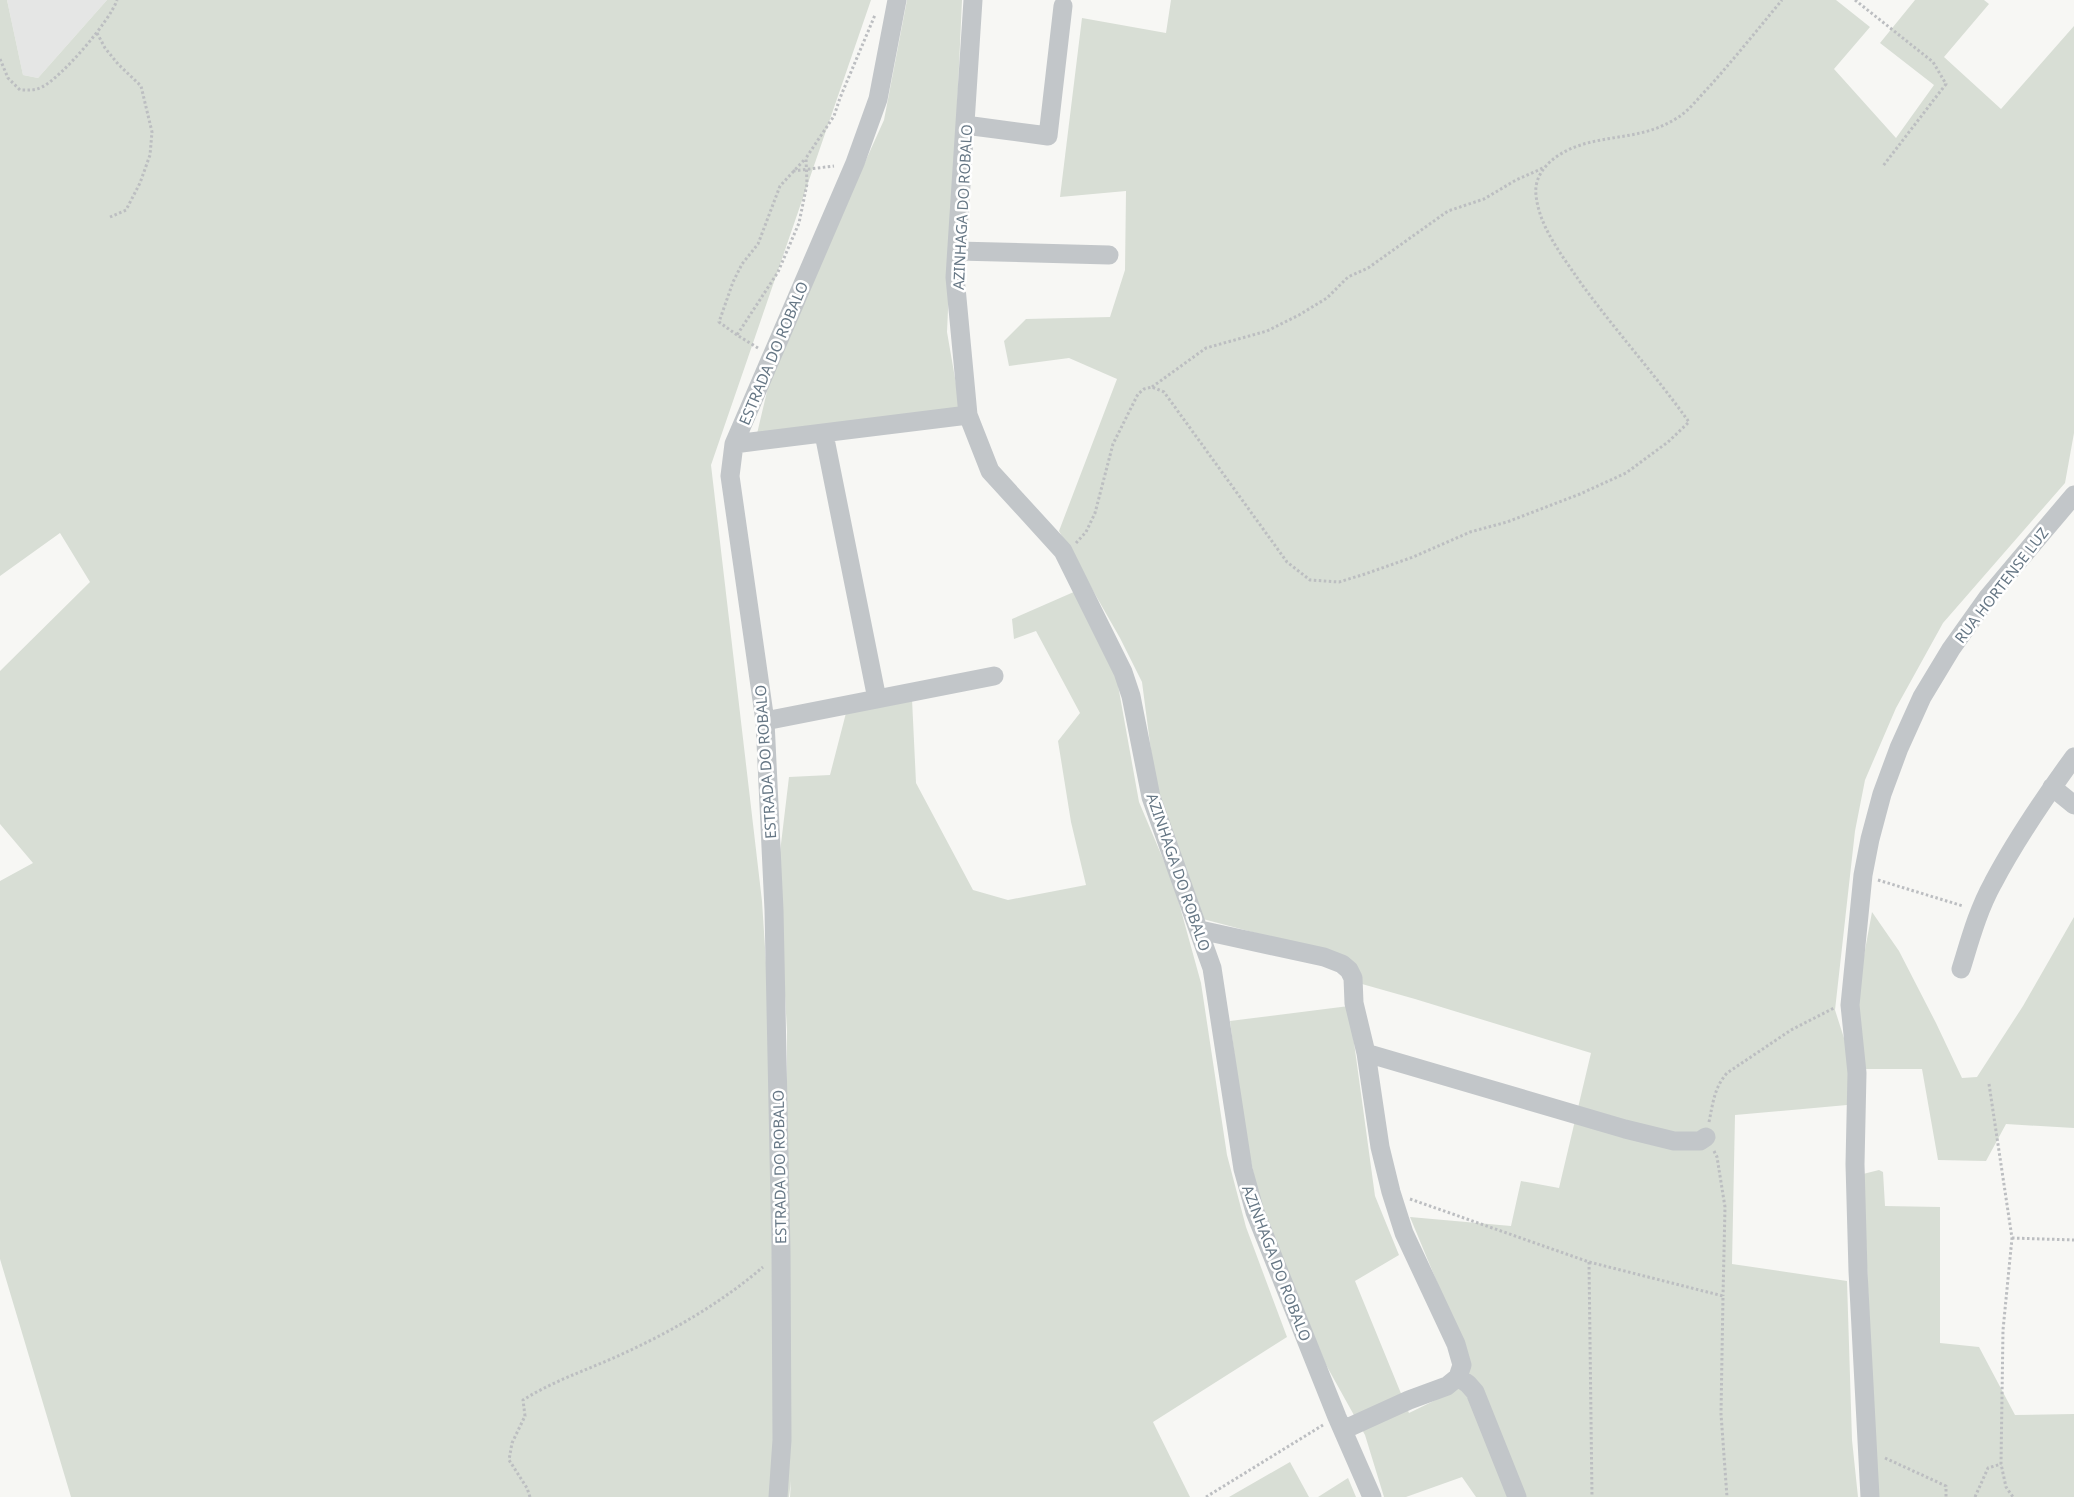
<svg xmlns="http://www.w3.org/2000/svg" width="2074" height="1497" viewBox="0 0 2074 1497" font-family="'Noto Sans',sans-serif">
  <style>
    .built { fill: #e5e6e5 }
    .green { fill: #d8ded5 }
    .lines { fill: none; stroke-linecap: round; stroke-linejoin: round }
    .path { stroke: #bcbec1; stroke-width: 3; stroke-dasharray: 2.5 2.5; stroke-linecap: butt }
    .minor { stroke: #c2c6c9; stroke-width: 19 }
    .labels { text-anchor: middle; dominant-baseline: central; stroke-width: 5; stroke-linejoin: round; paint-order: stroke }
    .street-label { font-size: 15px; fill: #667785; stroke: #fff }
  </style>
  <rect width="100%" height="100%" fill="#f7f7f4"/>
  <path class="built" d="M 7,0 L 107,0 L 38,78 L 23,75 Z"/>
  <path class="green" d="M 0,0 L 7,0 L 23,75 L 38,78 L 107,0 L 871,0 L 711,465 L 762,901 L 787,1287 L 787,1031 L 778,869 L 789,777 L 830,775 L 846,713 L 912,699 L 916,783 L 973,890 L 1008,900 L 1086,885 L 1071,822 L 1058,741 L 1080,713 L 1036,631 L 1014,639 L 1012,619 L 1076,591 L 1116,674 L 1139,802 L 1174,885 L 1201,983 L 1227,1155 L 1246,1227 L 1287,1337 L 1153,1422 L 1190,1497 L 790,1497 L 791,1481 L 789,1497 L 71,1497 L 0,1259 L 0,881 L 33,863 L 0,824 L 0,671 L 90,582 L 60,533 L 0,576 Z
    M 907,0 L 962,0 L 947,332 L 960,407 L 756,438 L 773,366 L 884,120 Z
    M 1171,0 L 1836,0 L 1870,27 L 1834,69 L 1896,138 L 1934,85 L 1880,43 L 1915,0 L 1984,0 L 1989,4 L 1944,57 L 2001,109 L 2074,26 L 2074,433 L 2065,483 L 1943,623 L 1896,708 L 1865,780 L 1855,831 L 1835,1010 L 1851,1060 L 1847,1105 L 1735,1115 L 1732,1264 L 1847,1281 L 1852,1440 L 1858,1497 L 1476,1497 L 1462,1477 L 1406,1497 L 1384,1497 L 1365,1435 L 1325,1363 L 1260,1202 L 1245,1135 L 1230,1021 L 1349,1006 L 1375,1196 L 1399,1255 L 1355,1281 L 1409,1413 L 1450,1393 L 1456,1328 L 1410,1217 L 1511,1226 L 1521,1181 L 1559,1188 L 1591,1053 L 1415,999 L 1362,984 L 1290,942 L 1203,919 L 1156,789 L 1142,682 L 1120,638 L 1059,531 L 1117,379 L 1069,358 L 1009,366 L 1004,341 L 1026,319 L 1110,317 L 1125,270 L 1126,191 L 1060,197 L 1082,18 L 1166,33 Z
    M 1872,912 L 1899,951 L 1936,1023 L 1962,1078 L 1977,1077 L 2023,1006 L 2074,917 L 2074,1128 L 2006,1124 L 1986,1161 L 1938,1160 L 1922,1069 L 1862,1069 L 1858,988 Z
    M 1879,1170 L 1883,1172 L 1885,1206 L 1940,1207 L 1940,1343 L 1979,1347 L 2015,1415 L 2074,1414 L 2074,1497 L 1877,1497 L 1863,1174 Z
    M 1290,1462 L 1309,1497 L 1229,1497 Z
    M 1348,1478 L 1356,1497 L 1318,1497 Z"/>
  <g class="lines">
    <path class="path" d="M 1855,0 L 1933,62 L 1946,84 L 1883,166
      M 97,33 L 105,48 L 118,64 L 141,86 L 152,132 L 150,155 L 140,183 L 126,210 L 110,217
      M 0,59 L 8,78 L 20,90 C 28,90 34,91 42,87 C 62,77 110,21 117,0
      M 793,171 L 834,166
      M 737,335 L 719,322 L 733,282 L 742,264 L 758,244 L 780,186 L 805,159
      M 758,348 L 737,335 L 778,272 L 799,223 L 807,184 L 806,158 L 834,116 L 840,98 L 875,15
      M 1152,387 L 1206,348 L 1267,331 L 1299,315 L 1327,298 L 1348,277 L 1368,268 L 1448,211 L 1484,199 L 1516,180 L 1543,168
      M 1076,543 L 1086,532 L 1095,513 L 1113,444 L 1138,394 L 1144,389 L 1152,387 L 1164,392 L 1287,562 L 1310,580 L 1339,582 L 1365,574 L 1413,557 L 1470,532 L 1507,522 L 1580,494 L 1626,473 L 1668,442 L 1689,422 C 1654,373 1613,328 1578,279 C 1561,254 1539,226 1536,195 C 1534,178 1545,164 1559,155 C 1595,132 1639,143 1677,118 C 1689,111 1699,97 1709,87 C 1734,59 1758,29 1782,0
      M 1878,880 L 1963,906
      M 1989,1084 L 2012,1238 L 2003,1330 L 2001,1464 L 2006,1487 L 2013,1497
      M 1709,1122 C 1713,1103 1714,1088 1727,1073 L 1791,1030 L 1834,1008
      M 1714,1151 L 1717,1157 L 1725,1207 L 1723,1296
      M 1410,1199 L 1589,1262 L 1723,1296 L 1721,1414 L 1727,1497
      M 2012,1238 L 2074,1240
      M 1589,1262 L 1592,1497
      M 1885,1458 L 1946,1486 L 1946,1497
      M 530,1497 L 527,1488 L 509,1460 L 512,1443 L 525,1416 L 523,1400 C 553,1381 587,1370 620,1355 C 671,1332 721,1303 763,1267
      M 1206,1497 L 1323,1425
      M 1975,1497 L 1988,1468 L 2001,1464"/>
    <path class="minor" d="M 973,0 L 955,277 L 968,415 L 990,471 L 1063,551 L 1123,672 L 1131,696 L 1151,797 L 1212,968 L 1243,1169 L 1255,1212 L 1337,1417 L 1372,1497
      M 965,125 L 1048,136 L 1063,6
      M 957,251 L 1109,255
      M 824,434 L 877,699
      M 734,444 L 968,415
      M 765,721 L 994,676
      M 2052,787 L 2074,805
      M 1200,930 L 1324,957 L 1342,964 L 1349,970 L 1353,978 L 1354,1003 L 1366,1053 L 1380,1147 L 1391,1192 L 1404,1233 L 1456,1344 L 1462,1365 L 1458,1377 L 1447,1386 L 1409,1400 L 1343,1430
      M 1961,969 C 1970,940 1978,910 1993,883 C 2016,839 2045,797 2074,757
      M 1366,1053 L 1625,1129 L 1674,1141 L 1700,1141 L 1706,1137
      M 1458,1377 L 1468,1384 L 1475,1392 L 1517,1497
      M 778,1497 L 782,1440 L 781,1251 L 774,910 L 765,721 L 730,476 L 734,444 L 855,163 L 878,99 L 897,0
      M 1870,1497 L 1858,1271 L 1855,1164 L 1857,1073 L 1850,1005 L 1863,875 L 1870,839 L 1882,794 L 1899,748 L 1922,697 L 1951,649 L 1988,597 L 2074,495"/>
  </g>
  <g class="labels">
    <g class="street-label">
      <text transform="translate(962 207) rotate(-87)">AZINHAGA DO ROBALO</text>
      <text transform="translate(773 353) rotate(-67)">ESTRADA DO ROBALO</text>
      <text transform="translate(2001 585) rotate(-52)">RUA HORTENSE LUZ</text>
      <text transform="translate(765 762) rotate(-94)">ESTRADA DO ROBALO</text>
      <text transform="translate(1179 872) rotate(71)">AZINHAGA DO ROBALO</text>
      <text transform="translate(779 1167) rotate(-91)">ESTRADA DO ROBALO</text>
      <text transform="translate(1277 1263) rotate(69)">AZINHAGA DO ROBALO</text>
    </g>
  </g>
</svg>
